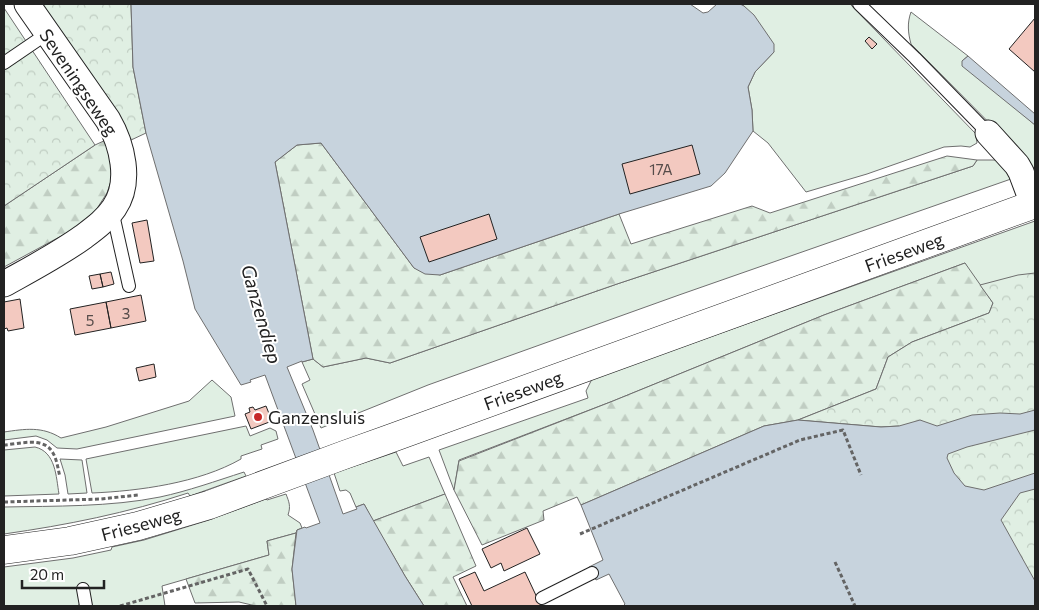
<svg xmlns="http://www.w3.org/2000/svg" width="1039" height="610" viewBox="0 0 1039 610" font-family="Commissioner,sans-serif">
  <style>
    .green { fill: #e0efe3; stroke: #6f6f6f }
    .forest { fill: url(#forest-firs); stroke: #6f6f6f }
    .park { fill: url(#park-crowns); stroke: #6f6f6f }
    .water { fill: #c7d3dd; stroke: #6f6f6f }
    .building { fill: #f3c9c0; stroke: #222 }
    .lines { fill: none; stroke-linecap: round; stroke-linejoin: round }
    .lane-casing { stroke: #222; stroke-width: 14 }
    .street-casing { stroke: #222; stroke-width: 27 }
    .secondary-casing { stroke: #222; stroke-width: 29 }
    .path { stroke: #646464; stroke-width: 3; stroke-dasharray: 4 2.5; stroke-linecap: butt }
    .lane { stroke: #fff; stroke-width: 12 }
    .street { stroke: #fff; stroke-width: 25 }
    .secondary { stroke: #fff; stroke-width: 28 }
    .poi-dot { fill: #c62828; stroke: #fff; stroke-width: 2 }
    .labels { text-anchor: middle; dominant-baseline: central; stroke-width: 4; stroke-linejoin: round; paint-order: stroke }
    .number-label { font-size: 15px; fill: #564c4a }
    .street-label { font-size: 18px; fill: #222; stroke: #fff }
    .poi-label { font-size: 18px; fill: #222; stroke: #fff; text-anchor: start }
    .water-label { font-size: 19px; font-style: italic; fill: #222; stroke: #fff }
  </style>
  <defs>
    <pattern id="forest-firs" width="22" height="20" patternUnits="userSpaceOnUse" patternTransform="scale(1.25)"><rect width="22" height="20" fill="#e0efe3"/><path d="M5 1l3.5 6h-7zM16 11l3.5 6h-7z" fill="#c0cdc2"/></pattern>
    <pattern id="park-crowns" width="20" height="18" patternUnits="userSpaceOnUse" patternTransform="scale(1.25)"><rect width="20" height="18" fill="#e0efe3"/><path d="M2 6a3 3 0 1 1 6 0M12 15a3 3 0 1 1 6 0" fill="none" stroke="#c0cdc2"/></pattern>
  </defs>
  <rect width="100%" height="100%" fill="#fff"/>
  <path class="green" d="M 740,4 L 850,4 L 976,134 L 977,143 L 970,147 L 961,146 L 944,147 L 867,174 L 806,192 L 768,143 L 753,131 L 752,110 L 748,87 L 755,72 L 774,52 L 744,6 Z
    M 911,12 L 968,56 L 962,61 L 1035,125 L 1035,169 L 911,44 C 908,33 907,23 911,12 Z
    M 977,160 L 1001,160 L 1011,179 L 679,295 L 428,385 L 321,428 L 302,384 L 310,380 L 302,362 L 313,359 L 323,367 L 366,358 L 390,363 L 617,284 L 973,166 Z
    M 1035,221 L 1035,410 L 881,427 L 798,420 L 876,389 L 888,357 L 912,342 L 989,313 L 965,263 L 824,315 L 613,401 L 459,460 L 454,490 L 439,450 L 588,398 L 586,391 L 592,379 Z
    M 212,380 L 231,397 L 235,416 L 77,449 L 57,448 L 47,440 L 36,436 L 4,440 L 4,432 C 25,429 42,426 61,438 L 106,427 L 189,401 Z
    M 246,426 L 250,436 L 270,428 L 276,431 L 278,439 L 261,445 L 262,449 L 241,456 L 241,459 C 199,483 139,491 92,493 L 86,459 Z
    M 35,447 C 56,452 56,477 59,494 L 4,496 L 4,450 Z
    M 396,452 L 403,466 L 429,457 L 445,494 L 373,521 L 364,504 L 356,507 L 350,493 L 346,490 L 340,491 L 334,473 Z
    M 60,459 L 82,460 L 87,493 L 68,494 L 65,475 Z
    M 244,472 L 246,476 L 190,496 L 188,493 C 127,513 67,525 4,534 L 4,507 C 54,506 111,507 160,497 C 188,491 216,481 244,472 Z
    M 286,494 C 289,502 291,506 288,515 L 300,523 L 302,528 L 297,530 L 296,533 L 267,541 L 269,555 L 162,586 L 165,606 L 92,606 L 80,603 L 78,606 L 4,606 L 4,567 L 73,558 L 111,550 L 112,547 L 144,540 L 209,520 L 266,499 L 267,500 Z"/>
  <path class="forest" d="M 108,139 L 116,166 L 107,193 L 94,213 L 76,228 L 4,267 L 4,206 L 95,145 Z
    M 321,143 L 414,268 L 440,275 L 619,214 L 631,244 L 752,206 L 770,213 L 947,156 L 977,160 L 973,166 L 617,284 L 390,363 L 366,358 L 323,367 L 313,359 L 275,162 L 297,145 Z
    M 965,263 L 993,303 L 989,313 L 912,342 L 888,357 L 876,389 L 798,420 L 764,426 L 581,505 L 577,497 L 543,511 L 544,520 L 482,545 L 454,490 L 459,461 L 613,401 L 824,315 Z
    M 445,494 L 476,566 L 453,577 L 467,606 L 424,606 L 405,576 L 373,521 Z
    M 296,533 L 292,569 L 296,606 L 256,606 L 239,602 L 195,603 L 186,579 L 269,555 L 267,541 Z"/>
  <path class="park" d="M 40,4 L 131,4 L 133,67 L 146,133 L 129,141 Z
    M 4,8 L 95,145 L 4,206 Z
    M 1035,273 L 1035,581 L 965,486 L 899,426 L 881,427 L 798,420 L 876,389 L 888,357 L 912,342 L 989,313 L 993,303 L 980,285 L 1018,275 Z"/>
  <path class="water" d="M 131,4 L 690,4 L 703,13 L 708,12 L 717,4 L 740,4 L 744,6 L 754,15 L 774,44 L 774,52 L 755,72 L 748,87 L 752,110 L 753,131 L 725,173 L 711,186 L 619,214 L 440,275 L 425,274 L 414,268 L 321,143 L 297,145 L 275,162 L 313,359 L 302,362 L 302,361 L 287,367 L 313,430 L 343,514 L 357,509 L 356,507 L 364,504 L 405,576 L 424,606 L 296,606 L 292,569 L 297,530 L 305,527 L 306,528 L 320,523 L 265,375 L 250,380 L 251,382 L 241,385 L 195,309 L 183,261 L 146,133 L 133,67 Z
    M 968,56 L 1035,114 L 1035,125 L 962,66 L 962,61 Z
    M 1035,410 L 1035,430 L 967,447 L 948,454 L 947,458 L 954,473 L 965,486 L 984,490 L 1035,473 L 1035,489 L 1020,493 L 1001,520 L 1035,581 L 1035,606 L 623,606 L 625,604 L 609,574 L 596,580 L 589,567 L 603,560 L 581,505 L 764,426 L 798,420 L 881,427 L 899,426 L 920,420 L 937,426 L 972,415 L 1000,413 L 1020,414 Z"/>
  <path class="building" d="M 1035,18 L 1035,72 L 1009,49 Z
    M 869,37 L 877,44 L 872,49 L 865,41 Z
    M 692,145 L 700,174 L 630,194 L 622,164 Z
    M 489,214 L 497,239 L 429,262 L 420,237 Z
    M 147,220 L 154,261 L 140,263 L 132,223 Z
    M 111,272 L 114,284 L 103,287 L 100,274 Z
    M 100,274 L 103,287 L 92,289 L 89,276 Z
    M 141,295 L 146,321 L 111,328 L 106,302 Z
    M 20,299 L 24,328 L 8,331 L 7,328 L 4,329 L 4,302 Z
    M 106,302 L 111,328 L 75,335 L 70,309 Z
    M 154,364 L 156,377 L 139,381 L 136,368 Z
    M 266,406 L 272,421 L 251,429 L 245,414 L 250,412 L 249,408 L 253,407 L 255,410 Z
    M 527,528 L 540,554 L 504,571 L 501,563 L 491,568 L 482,549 Z
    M 475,572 L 484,591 L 525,572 L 541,606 L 472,606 L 459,579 Z"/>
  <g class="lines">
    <g class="lane-casing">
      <path id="lane" d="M 859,4 L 915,58 L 988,133
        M 4,63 L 48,33
        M 112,210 L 129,286
        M 83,589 L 86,606
        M 542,598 L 592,573"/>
    </g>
    <g class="street-casing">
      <path id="street" d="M 988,133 L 1017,165 L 1021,172 L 1033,204
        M 4,284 C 31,269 58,255 83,237 C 95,228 106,220 114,208 C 132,182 122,144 108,120 L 27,4"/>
    </g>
    <g class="secondary-casing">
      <path id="secondary" d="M 4,550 L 70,541 L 138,526 L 209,505 L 344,455 L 389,439 L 1035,204"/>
    </g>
    <path class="path" d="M 4,445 C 19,444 44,436 53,453 C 57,460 58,469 60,477
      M 4,502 L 101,499 L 138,495
      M 580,534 L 800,440 L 843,430 L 861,475
      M 835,562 L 855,606
      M 120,606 L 248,569 L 267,606"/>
    <use href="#lane" class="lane"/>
    <use href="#street" class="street"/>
    <use href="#secondary" class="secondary"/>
  </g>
  <circle class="poi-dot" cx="258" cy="417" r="5"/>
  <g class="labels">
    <g class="number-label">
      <text x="661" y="169">17A</text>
      <text x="126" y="313">3</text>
      <text x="90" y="320">5</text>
    </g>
    <g class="street-label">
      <text transform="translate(79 82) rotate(56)">Seveningseweg</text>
      <text transform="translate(904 252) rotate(-20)">Frieseweg</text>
      <text transform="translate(523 390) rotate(-20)">Frieseweg</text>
      <text transform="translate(141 524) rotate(-15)">Frieseweg</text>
    </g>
    <g class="poi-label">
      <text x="268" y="417">Ganzensluis</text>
    </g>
    <g class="water-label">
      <text transform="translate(262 314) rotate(74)">Ganzendiep</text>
    </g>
  </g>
  <rect width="1039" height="610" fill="none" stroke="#222222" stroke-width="10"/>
  <path d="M22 580v8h82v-8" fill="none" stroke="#222222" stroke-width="2.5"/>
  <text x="30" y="580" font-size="15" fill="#222222" stroke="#ffffff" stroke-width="4" paint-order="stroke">20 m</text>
</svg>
